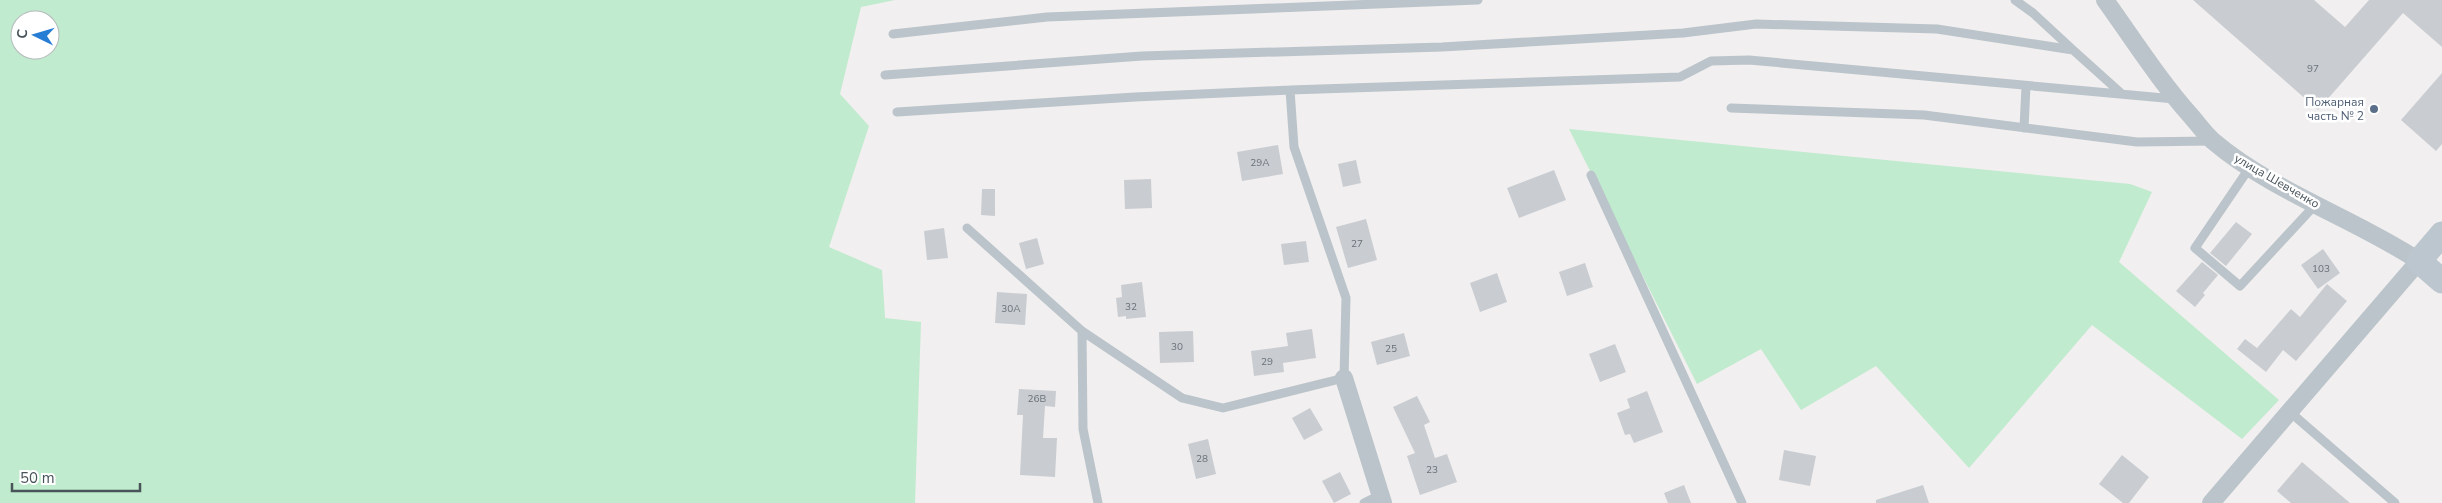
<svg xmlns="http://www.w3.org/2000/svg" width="2442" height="503" viewBox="0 0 2442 503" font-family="'Nunito Sans',sans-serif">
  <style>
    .green { fill: #c0ebce; fill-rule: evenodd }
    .building { fill: #c9ccd1 }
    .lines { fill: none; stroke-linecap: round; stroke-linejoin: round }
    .lane { stroke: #bbc4ca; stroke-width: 9 }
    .street { stroke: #bbc4ca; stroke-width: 18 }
    .secondary { stroke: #bcc6cf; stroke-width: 25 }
    .service-dot { fill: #5c6f8a; stroke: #fff; stroke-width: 2 }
    .labels { text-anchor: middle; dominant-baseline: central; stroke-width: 5; stroke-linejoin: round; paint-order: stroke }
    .number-label { font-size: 10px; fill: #687178 }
    .service-label { font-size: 12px; fill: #4e5e75; stroke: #fff; text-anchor: end }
    .street-label { font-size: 12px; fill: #48535a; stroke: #fff }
  </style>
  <rect width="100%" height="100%" fill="#f1efef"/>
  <path class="green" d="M 0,0 L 895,0 L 861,7 L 840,94 L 869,126 L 829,247 L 882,270 L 885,318 L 921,322 L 915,503 L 0,503 ZM 20,20 L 50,20 L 50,50 L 20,50 Z
    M 1569,129 L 2130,184 L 2152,192 L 2119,262 L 2279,400 L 2242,439 L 2092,325 L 1969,468 L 1876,366 L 1801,410 L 1761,349 L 1697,384 Z"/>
  <path class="building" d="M 2193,0 L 2314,0 L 2345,27 L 2369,0 L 2442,0 L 2442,47 L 2403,13 L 2318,110 Z
    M 2442,73 L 2442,144 L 2436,151 L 2401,120 Z
    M 1278,145 L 1283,174 L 1242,181 L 1237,152 Z
    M 1356,160 L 1361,183 L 1343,187 L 1338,164 Z
    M 1554,170 L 1566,200 L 1519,218 L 1507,188 Z
    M 1151,179 L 1152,208 L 1125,209 L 1124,180 Z
    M 982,189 L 995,189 L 995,216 L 981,215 Z
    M 1366,219 L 1377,260 L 1348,268 L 1336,227 Z
    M 2236,222 L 2252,234 L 2226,266 L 2210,253 Z
    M 944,228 L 948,258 L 927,260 L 924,231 Z
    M 1037,238 L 1044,264 L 1026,269 L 1019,243 Z
    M 1306,241 L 1309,262 L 1284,265 L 1281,244 Z
    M 2323,249 L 2340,273 L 2318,289 L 2301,265 Z
    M 2202,262 L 2218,275 L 2203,293 L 2205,295 L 2195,307 L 2176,291 Z
    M 1585,263 L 1593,287 L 1567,296 L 1559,272 Z
    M 1497,273 L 1507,302 L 1480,312 L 1470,283 Z
    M 1142,282 L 1146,317 L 1126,319 L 1126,316 L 1118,317 L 1116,298 L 1122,297 L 1121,285 Z
    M 2327,284 L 2347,301 L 2296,361 L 2283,350 L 2266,372 L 2237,349 L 2245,339 L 2257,348 L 2291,309 L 2300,317 Z
    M 997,292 L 1027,294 L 1025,325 L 995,323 Z
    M 1312,329 L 1316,358 L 1283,363 L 1284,372 L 1254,376 L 1251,351 L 1288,346 L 1286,333 Z
    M 1193,331 L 1194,362 L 1160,363 L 1159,332 Z
    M 1404,333 L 1410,356 L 1377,365 L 1371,342 Z
    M 1615,344 L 1626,372 L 1600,382 L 1589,354 Z
    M 1019,389 L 1056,391 L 1055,407 L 1045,406 L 1043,438 L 1057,438 L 1055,477 L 1020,475 L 1023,415 L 1017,415 Z
    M 1647,391 L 1663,432 L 1634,443 L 1630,434 L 1625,435 L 1617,413 L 1630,408 L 1627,399 Z
    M 1417,396 L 1430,422 L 1424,425 L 1435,458 L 1447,454 L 1457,482 L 1420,495 L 1407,456 L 1415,453 L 1393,407 Z
    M 1310,408 L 1323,430 L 1304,440 L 1292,418 Z
    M 1208,439 L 1216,474 L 1196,479 L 1188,444 Z
    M 1784,450 L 1816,456 L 1810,486 L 1779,480 Z
    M 2122,455 L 2149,477 L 2129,503 L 2123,503 L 2099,484 Z
    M 2302,462 L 2350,503 L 2291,503 L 2277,491 Z
    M 1340,472 L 1351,494 L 1334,503 L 1322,481 Z
    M 1684,485 L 1691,503 L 1668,503 L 1664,493 Z
    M 1923,485 L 1929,503 L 1876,503 L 1876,500 Z"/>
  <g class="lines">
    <path class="lane" d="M 2015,0 L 2033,13 L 2073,50
      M 893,34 L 1047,17 L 1478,0
      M 885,75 L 1142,56 L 1442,47 L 1683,33 L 1756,24 L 1937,29 L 2073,50 L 2122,94
      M 1731,108 L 1924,115 L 2137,142 L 2212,141
      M 897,112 L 1135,97 L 1290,90
      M 2024,128 L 2026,86
      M 2250,167 L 2195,248 L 2240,286 L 2316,204
      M 1591,175 L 1742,503
      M 967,228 L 1082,331 L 1182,398 L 1223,408 L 1344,378 L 1346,298 L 1294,147 L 1290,90 L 1680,77 L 1711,61 L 1749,60 L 2175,99
      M 1082,331 L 1083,429 L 1098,503
      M 2290,412 L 2395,503
      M 1364,503 L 1380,495"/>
    <path class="street" d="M 2105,0 C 2133,39 2159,80 2191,116 C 2198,124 2205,134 2213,141 C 2273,192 2354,218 2419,261 L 2211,503
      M 1344,378 L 1383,503"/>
    <path class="secondary" d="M 2442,234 L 2419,261 L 2442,281"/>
  </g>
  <circle class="service-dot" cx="2374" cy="109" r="5"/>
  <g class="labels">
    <g class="number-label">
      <text x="2313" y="69">97</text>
      <text x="1260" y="163">29А</text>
      <text x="1357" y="244">27</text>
      <text x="2321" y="269">103</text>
      <text x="1131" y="307">32</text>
      <text x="1011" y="309">30А</text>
      <text x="1177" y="347">30</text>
      <text x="1391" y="349">25</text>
      <text x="1267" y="362">29</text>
      <text x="1037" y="399">26В</text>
      <text x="1202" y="459">28</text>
      <text x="1432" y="470">23</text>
    </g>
    <g class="service-label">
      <text x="2364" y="102">Пожарная<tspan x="2364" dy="14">часть № 2</tspan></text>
    </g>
    <g class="street-label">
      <text transform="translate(2277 181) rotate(30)">улица Шевченко</text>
    </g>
  </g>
  <g transform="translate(35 35) rotate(275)"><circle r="24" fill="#ffffff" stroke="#b6babd"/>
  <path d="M0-4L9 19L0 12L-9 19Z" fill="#277dd3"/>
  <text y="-8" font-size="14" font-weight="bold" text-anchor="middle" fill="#48535a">С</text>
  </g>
  <path d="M12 483v8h128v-8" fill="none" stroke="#48535a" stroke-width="2.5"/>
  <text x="20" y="483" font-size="15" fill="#48535a" stroke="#ffffff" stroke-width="4" paint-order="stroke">50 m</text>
</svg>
